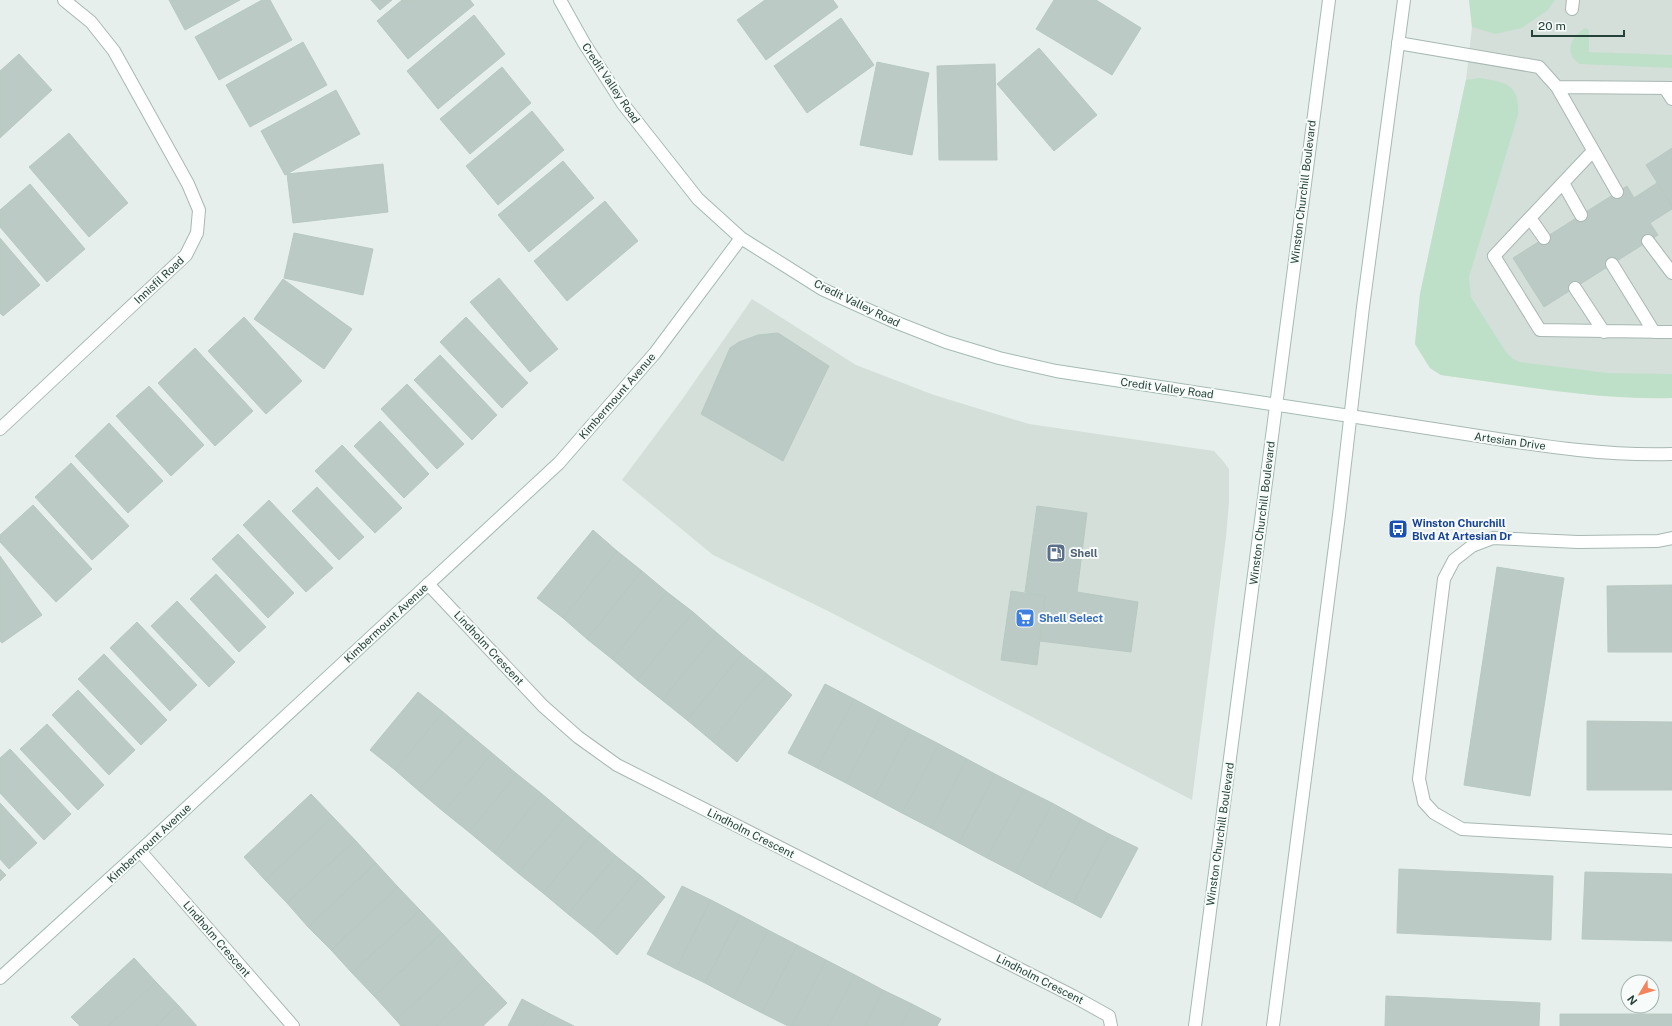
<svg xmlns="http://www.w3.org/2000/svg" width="1672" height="1026" viewBox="0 0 1672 1026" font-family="'Public Sans',sans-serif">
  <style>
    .built { fill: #d4dfda }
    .green { fill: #bfe0c8 }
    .building { fill: #bbcac4; stroke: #b8c9c2 }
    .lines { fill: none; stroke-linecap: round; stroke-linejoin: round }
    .lane-casing { stroke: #a8b8b2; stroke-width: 14 }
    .street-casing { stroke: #a8b8b2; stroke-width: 14 }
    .secondary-casing { stroke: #a4bbb3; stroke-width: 14 }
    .lane { stroke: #fff; stroke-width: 12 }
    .street { stroke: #fff; stroke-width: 12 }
    .secondary { stroke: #fff; stroke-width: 12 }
    .labels { text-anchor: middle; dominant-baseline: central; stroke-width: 4; stroke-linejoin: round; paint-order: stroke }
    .street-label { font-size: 11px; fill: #24423a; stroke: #f7fbf9 }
    .transit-label { font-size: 11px; font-weight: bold; fill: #164399; stroke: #f7fbf9; text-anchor: start }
    .service-label { font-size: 11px; font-weight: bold; fill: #4e5e75; stroke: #f7fbf9; text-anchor: start }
    .shop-label { font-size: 11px; font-weight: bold; fill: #366cbe; stroke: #f7fbf9; text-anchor: start }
  </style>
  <rect width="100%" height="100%" fill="#e6efeb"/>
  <path class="built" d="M 1469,0 L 1672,0 L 1672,398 L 1647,398 L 1591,395 L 1441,375 L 1430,368 L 1415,344 L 1420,294 L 1466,80 L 1472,27 Z
    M 752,299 L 856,365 L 934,395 L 1029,424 L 1214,451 L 1223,461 L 1229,469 L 1229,502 L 1226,537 L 1192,800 L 830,612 L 713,555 L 622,480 L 681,401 Z"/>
  <path class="green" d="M 1469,0 L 1555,0 L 1548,10 L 1522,28 L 1495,34 L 1472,27 Z
    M 1585,28 L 1589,30 L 1589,52 L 1672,55 L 1672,68 L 1580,64 C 1563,54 1571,36 1585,28 Z
    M 1480,78 C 1507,82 1520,85 1518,115 L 1469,277 L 1471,297 L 1506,352 L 1513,359 L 1520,362 L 1608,373 L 1672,374 L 1672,398 C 1594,400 1518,385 1441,375 L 1430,368 L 1415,344 L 1420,294 L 1466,80 Z"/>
  <path class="building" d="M 169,0 L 240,0 L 185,30 Z
    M 262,0 L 270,0 L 292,40 L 219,80 L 195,37 Z
    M 371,0 L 392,0 L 380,10 Z
    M 402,0 L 470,0 L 474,5 L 408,59 L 377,21 Z
    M 765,0 L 833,0 L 838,7 L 766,60 L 737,20 Z
    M 1054,0 L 1096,0 L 1141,28 L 1112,75 L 1036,29 Z
    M 474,15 L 505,54 L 438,109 L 407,71 Z
    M 841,18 L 874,65 L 807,113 L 774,66 Z
    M 303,42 L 327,85 L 250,127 L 226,85 Z
    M 1039,48 L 1097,115 L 1054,151 L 997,84 Z
    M 19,54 L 52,90 L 0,138 L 0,71 Z
    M 877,62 L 929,73 L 912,155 L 860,145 Z
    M 995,64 L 997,160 L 939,160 L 937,66 Z
    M 502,67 L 531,103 L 470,154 L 440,119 Z
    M 336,90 L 360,134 L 285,175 L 261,131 Z
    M 532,111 L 564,150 L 498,205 L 466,166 Z
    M 69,133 L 128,203 L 89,237 L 29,167 Z
    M 1672,148 L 1672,206 L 1646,165 Z
    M 563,161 L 594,198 L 529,252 L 498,215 Z
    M 383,164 L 388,212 L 293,223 L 287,174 Z
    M 1657,183 L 1672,206 L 1672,209 L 1650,223 L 1658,235 L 1544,307 L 1513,258 L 1627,186 L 1634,198 Z
    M 30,184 L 85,249 L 47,282 L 0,227 L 0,210 Z
    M 605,201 L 638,241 L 567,301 L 534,261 Z
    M 294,233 L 373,249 L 363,295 L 284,278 Z
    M 0,238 L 40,285 L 3,316 L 0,313 Z
    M 499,278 L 558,349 L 530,372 L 470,302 Z
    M 283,279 L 352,329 L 324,369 L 254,319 Z
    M 244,317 L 302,381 L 266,414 L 208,351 Z
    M 466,317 L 528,383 L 502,408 L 440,342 Z
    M 778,333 L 829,366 L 783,461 L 701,414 L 730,348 L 739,342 L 758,335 Z
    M 195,348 L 253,411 L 215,446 L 158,383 Z
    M 440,355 L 497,415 L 472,440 L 414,380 Z
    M 407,384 L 464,444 L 437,469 L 381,409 Z
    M 149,386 L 204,445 L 171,476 L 116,416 Z
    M 380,421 L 429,474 L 404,498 L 354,446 Z
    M 109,423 L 163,481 L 128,513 L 75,456 Z
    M 342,445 L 402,508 L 375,533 L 315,471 Z
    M 71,463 L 129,526 L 92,560 L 35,497 Z
    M 317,487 L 364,537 L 339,560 L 292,511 Z
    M 269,500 L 333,568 L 306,592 L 243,525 Z
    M 33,505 L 92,569 L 56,602 L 0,542 L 0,535 Z
    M 1037,506 L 1087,513 L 1077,592 L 1138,602 L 1131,652 L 1040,641 L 1045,596 L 1025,592 Z
    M 1392,520 L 1399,521 L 1397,535 L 1391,534 Z
    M 593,530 L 617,551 L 563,618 L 537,598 Z
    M 238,534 L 294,593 L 268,618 L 212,559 Z
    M 617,551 L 642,571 L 587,639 L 563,618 Z
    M 0,556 L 42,615 L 2,643 L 0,641 Z
    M 1497,567 L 1564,578 L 1530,796 L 1464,785 Z
    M 642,571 L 667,592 L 612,659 L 587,639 Z
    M 216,574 L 266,627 L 239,652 L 190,599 Z
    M 1672,585 L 1672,652 L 1608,652 L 1607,586 Z
    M 1011,591 L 1045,596 L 1037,665 L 1001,660 Z
    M 667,592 L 693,612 L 637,680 L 612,659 Z
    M 177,601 L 235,662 L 209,687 L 151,626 Z
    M 693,612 L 717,633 L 662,700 L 637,680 Z
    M 137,622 L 197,685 L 170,711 L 110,648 Z
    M 717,633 L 742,654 L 687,720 L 662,700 Z
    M 104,654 L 167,720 L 141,745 L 78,679 Z
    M 742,654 L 767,674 L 712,741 L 687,720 Z
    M 767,674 L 792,695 L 737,762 L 712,741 Z
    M 825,684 L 854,699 L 817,768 L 788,753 Z
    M 78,690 L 135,750 L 109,775 L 52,715 Z
    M 418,692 L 443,712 L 395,770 L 370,750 Z
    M 854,699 L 882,714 L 846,783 L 817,768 Z
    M 443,712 L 468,733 L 419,791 L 395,770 Z
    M 882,714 L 910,729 L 874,798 L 846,783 Z
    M 1587,721 L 1672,722 L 1672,790 L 1587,790 Z
    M 47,724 L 104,785 L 78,810 L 20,749 Z
    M 910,729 L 939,744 L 902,813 L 874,798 Z
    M 468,733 L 492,753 L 444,812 L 419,791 Z
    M 939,744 L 967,759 L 931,828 L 902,813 Z
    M 10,749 L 71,814 L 44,840 L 0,793 L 0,758 Z
    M 492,753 L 517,774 L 469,832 L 444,812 Z
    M 967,759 L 995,774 L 959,843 L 931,828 Z
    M 517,774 L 542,794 L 494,853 L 469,832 Z
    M 995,774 L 1024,789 L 987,858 L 959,843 Z
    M 1024,789 L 1052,803 L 1016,873 L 987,858 Z
    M 311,794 L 333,817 L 265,880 L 244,857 Z
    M 542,794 L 567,815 L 518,873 L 494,853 Z
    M 0,803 L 37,843 L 9,869 L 0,859 Z
    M 1052,803 L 1081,819 L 1044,888 L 1016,873 Z
    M 567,815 L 591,835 L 543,893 L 518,873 Z
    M 333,817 L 355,840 L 287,903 L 265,880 Z
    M 1081,819 L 1109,834 L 1073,903 L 1044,888 Z
    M 1109,834 L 1138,848 L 1101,918 L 1073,903 Z
    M 591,835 L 616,856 L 568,914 L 543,893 Z
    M 355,840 L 376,863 L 308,927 L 287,903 Z
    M 616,856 L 641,876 L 593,934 L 568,914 Z
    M 376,863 L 398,887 L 331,950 L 308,927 Z
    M 0,869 L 6,875 L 0,881 Z
    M 1399,869 L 1553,876 L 1551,940 L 1397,933 Z
    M 1585,872 L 1672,874 L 1672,941 L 1582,939 Z
    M 641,876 L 665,897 L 617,955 L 593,934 Z
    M 682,886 L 711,900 L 676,969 L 647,954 Z
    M 398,887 L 420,910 L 352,973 L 331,950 Z
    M 711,900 L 740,915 L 705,983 L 676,969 Z
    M 420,910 L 442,933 L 374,996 L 352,973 Z
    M 740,915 L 768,930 L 733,998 L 705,983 Z
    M 768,930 L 797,945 L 762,1013 L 733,998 Z
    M 442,933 L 464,957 L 396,1020 L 374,996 Z
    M 797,945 L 826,960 L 792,1026 L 788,1026 L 762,1013 Z
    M 464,957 L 485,980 L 436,1026 L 401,1026 L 396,1020 Z
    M 134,958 L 156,982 L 108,1026 L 80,1026 L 71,1017 Z
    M 826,960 L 855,975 L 828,1026 L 792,1026 Z
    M 855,975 L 883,990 L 865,1026 L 828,1026 Z
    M 485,980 L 507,1003 L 483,1026 L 436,1026 Z
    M 156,982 L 178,1005 L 156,1026 L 108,1026 Z
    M 883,990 L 912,1004 L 901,1026 L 865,1026 Z
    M 1386,996 L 1540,1003 L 1539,1026 L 1385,1026 Z
    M 522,999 L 550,1014 L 543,1026 L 508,1026 Z
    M 912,1004 L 941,1019 L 937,1026 L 901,1026 Z
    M 178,1005 L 197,1026 L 156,1026 Z
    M 550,1014 L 574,1026 L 543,1026 Z
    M 1560,1014 L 1672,1014 L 1672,1026 L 1560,1026 Z"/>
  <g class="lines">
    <g class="lane-casing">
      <path id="lane" d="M 1572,9 L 1573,0
        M 1398,43 L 1539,67 L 1557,87 L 1617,192
        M 1557,87 L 1672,88
        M 1665,88 L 1672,99
        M 1593,151 L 1494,256 L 1540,330 L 1672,332
        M 1563,183 L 1581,215
        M 1530,218 L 1544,238
        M 1648,241 L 1672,273
        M 1612,264 L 1654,332
        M 1575,288 L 1604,332
        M 1672,538 L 1658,541 L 1578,542 L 1493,538 L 1472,546 L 1454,560 L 1444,579 L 1419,779 L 1424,802 L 1434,813 L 1462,829 L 1672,841"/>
    </g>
    <g class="street-casing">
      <path id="street" d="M 1350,416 C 1395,423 1440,430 1485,437 C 1547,447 1609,456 1672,454
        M 0,429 L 186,255 L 197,233 L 199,210 L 188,184 L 114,51 L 91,22 L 64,0
        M 428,584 L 543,706 L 578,737 L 617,765 L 1073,996 L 1109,1016 L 1111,1026
        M 140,851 L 293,1026"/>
    </g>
    <g class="secondary-casing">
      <path id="secondary" d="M 560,0 L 584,43 L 623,104 L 698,199 L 741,238 L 822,289 L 895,322 L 946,342 L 999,358 L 1056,371 L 1350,416
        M 0,978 L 140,851 L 559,463 L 655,353 L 741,238
        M 1195,1026 L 1329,0
        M 1273,1026 L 1339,515 L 1363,307 L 1404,0"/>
    </g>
    <use href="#lane" class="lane"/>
    <use href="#street" class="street"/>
    <use href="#secondary" class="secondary"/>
  </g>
  <defs>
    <g id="bus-square" transform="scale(1)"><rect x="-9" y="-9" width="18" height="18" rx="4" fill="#1a4fb4" stroke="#f7fbf9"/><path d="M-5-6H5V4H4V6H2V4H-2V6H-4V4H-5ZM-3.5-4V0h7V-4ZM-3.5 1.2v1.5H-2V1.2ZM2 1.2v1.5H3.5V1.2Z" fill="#fff"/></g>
    <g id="fuel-square" transform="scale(1)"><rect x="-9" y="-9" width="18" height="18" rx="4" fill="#5c6f8a" stroke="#f7fbf9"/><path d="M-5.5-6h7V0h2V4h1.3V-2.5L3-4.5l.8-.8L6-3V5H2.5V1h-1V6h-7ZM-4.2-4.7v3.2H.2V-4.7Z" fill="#fff"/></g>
    <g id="supermarket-square" transform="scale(1)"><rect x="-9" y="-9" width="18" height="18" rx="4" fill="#3f7fe0" stroke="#f7fbf9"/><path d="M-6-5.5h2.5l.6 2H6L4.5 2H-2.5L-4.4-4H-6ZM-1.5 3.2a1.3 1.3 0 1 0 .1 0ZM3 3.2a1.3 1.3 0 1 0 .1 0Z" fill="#fff"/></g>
  </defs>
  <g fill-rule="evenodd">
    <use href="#bus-square" x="1398" y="529"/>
    <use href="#fuel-square" x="1056" y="553"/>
    <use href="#supermarket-square" x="1025" y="618"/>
  </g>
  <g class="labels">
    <g class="street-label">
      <text transform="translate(611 83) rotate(56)">Credit Valley Road</text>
      <text transform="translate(1303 192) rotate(-83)">Winston Churchill Boulevard</text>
      <text transform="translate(159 280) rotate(-43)">Innisfil Road</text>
      <text transform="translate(857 303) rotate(26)">Credit Valley Road</text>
      <text transform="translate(1167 388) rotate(8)">Credit Valley Road</text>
      <text transform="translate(617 396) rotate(-49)">Kimbermount Avenue</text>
      <text transform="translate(1510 441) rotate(8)">Artesian Drive</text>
      <text transform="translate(1262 513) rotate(-83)">Winston Churchill Boulevard</text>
      <text transform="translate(386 623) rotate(-43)">Kimbermount Avenue</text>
      <text transform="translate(489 648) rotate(47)">Lindholm Crescent</text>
      <text transform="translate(751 833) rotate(27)">Lindholm Crescent</text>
      <text transform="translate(1220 834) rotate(-82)">Winston Churchill Boulevard</text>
      <text transform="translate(149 843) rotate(-43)">Kimbermount Avenue</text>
      <text transform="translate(217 939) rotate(49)">Lindholm Crescent</text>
      <text transform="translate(1040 979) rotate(27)">Lindholm Crescent</text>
    </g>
    <g class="transit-label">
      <text x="1412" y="523">Winston Churchill<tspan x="1412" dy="13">Blvd At Artesian Dr</tspan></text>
    </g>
    <g class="service-label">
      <text x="1070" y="553">Shell</text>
    </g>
    <g class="shop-label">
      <text x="1039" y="618">Shell Select</text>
    </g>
  </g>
  <g transform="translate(1640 994) rotate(232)"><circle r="19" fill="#f7fbf9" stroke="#a3b1ad"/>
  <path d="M0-3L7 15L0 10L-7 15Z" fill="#f4845f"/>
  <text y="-6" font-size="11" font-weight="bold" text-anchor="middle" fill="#24423a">N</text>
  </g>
  <path d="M1532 30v6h92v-6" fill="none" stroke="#24423a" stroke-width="2"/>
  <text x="1538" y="30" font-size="12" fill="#24423a" stroke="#f7fbf9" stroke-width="3" paint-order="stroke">20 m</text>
</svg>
